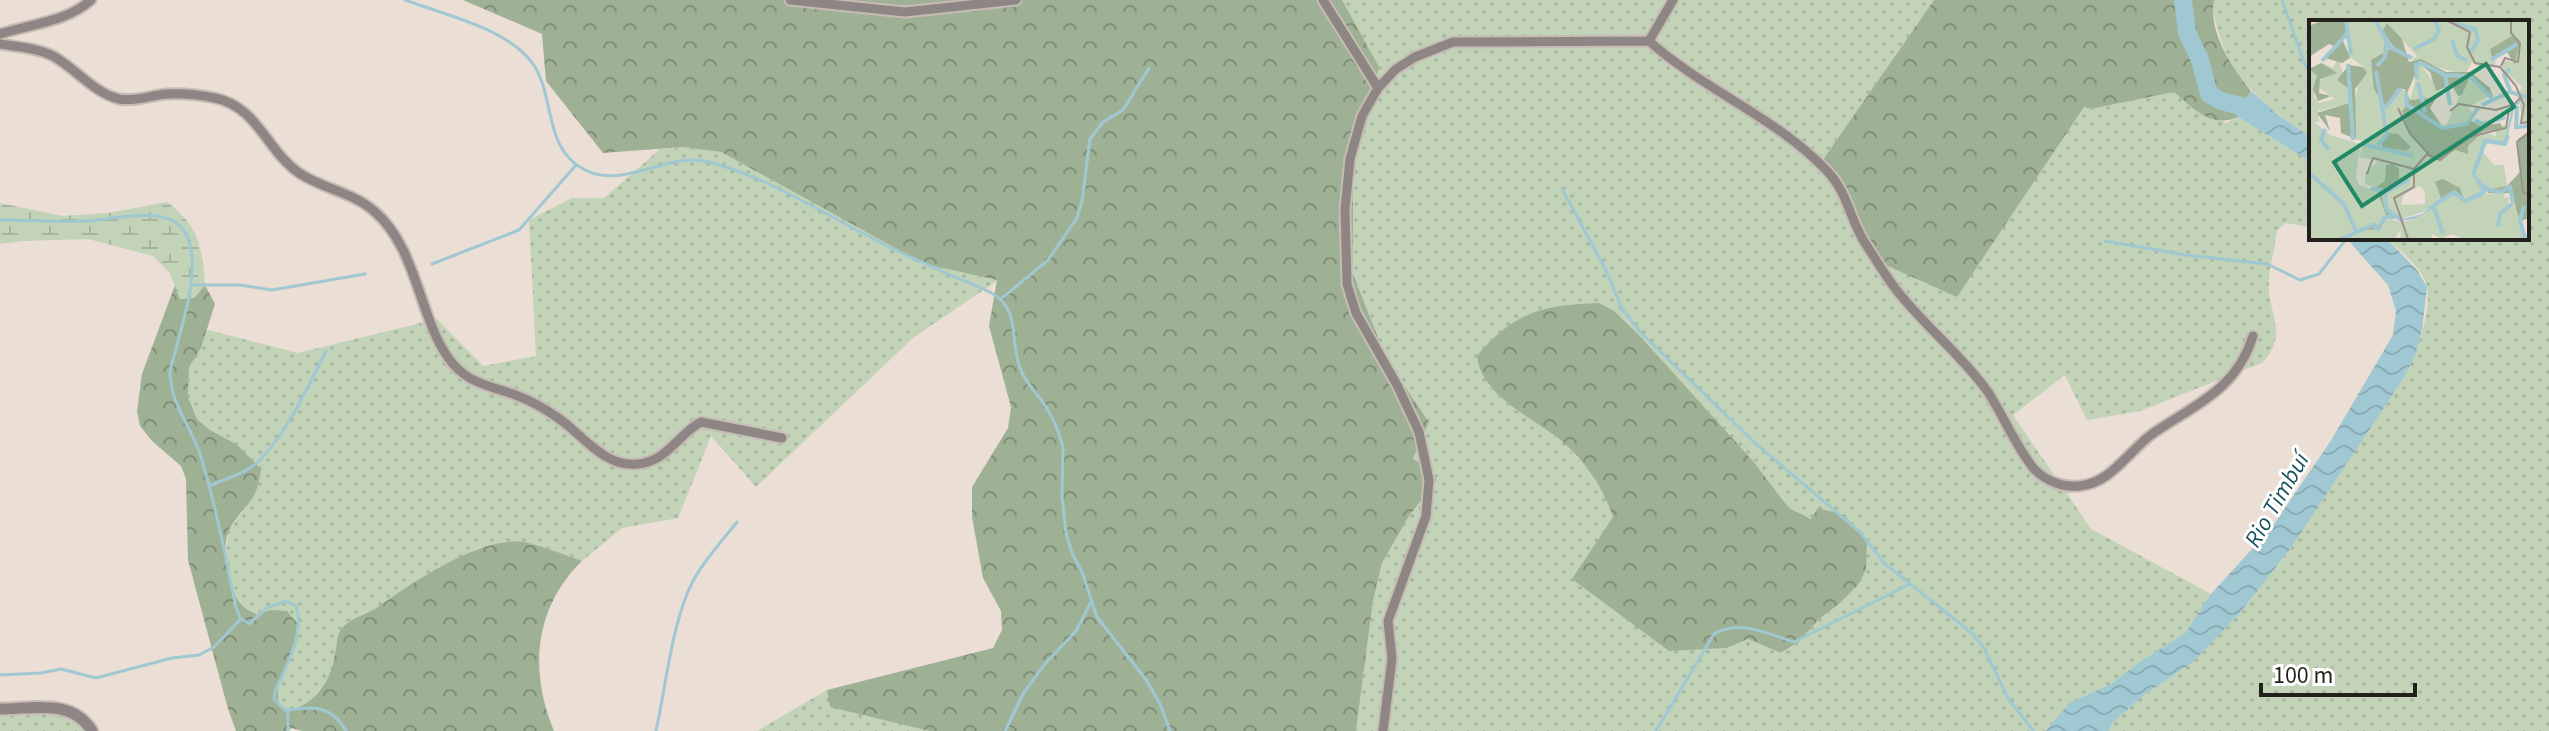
<svg xmlns="http://www.w3.org/2000/svg" width="2549" height="731" viewBox="0 0 2549 731" font-family="'Source Sans 3',sans-serif">
  <style>
    .grass { fill: url(#grass-dots); fill-rule: evenodd }
    .forest { fill: url(#forest-crowns) }
    .wetland { fill: url(#wetland-marsh) }
    .water { fill: url(#water-waves) }
    .lines { fill: none; stroke-linecap: round; stroke-linejoin: round }
    .stream { stroke: #a0c8d2; stroke-width: 3 }
    .river { stroke: #a0c8d2; stroke-width: 18 }
    .minor-casing { stroke: #c7bcb4; stroke-width: 13 }
    .tertiary-casing { stroke: #c7bcb4; stroke-width: 15 }
    .minor { stroke: #8d8685; stroke-width: 9 }
    .tertiary { stroke: #8d8685; stroke-width: 11 }
    .labels { text-anchor: middle; dominant-baseline: central; stroke-width: 6; stroke-linejoin: round; paint-order: stroke }
    .water-label { font-size: 24px; font-style: italic; fill: #1b535f; stroke: #fff }
    .inset-river { fill: none; stroke: #a0c8d2; stroke-width: 4 }
    .inset-road { fill: none; stroke: #9b928b; stroke-width: 2 }
    .view { fill: #218965; fill-opacity: 0.15; stroke: #218965; stroke-width: 4 }
    .inset-edge { fill: none; stroke: #231f1c; stroke-width: 4 }
  </style>
  <defs>
    <pattern id="grass-dots" width="8" height="8" patternUnits="userSpaceOnUse" patternTransform="scale(2)"><rect width="8" height="8" fill="#c2d3b8"/><path d="M2 2h.1M6 6h.1" fill="none" stroke="#a6b59e" stroke-width="1.8" stroke-linecap="round"/></pattern>
    <pattern id="forest-crowns" width="20" height="18" patternUnits="userSpaceOnUse" patternTransform="scale(2)"><rect width="20" height="18" fill="#9fb195"/><path d="M2 6a3 3 0 1 1 6 0M12 15a3 3 0 1 1 6 0" fill="none" stroke="#818f79"/></pattern>
    <pattern id="wetland-marsh" width="20" height="14" patternUnits="userSpaceOnUse" patternTransform="scale(2)"><rect width="20" height="14" fill="#c2d3b8"/><path d="M1 5h8M5 5V1M11 12h8M15 12V8" fill="none" stroke="#a6b59e"/></pattern>
    <pattern id="water-waves" width="16" height="10" patternUnits="userSpaceOnUse" patternTransform="scale(2)"><rect width="16" height="10" fill="#a0c8d2"/><path d="M0 5q4-4 8 0t8 0" fill="none" stroke="#8aabb4"/></pattern>
  </defs>
  <rect width="100%" height="100%" fill="#ebded5"/>
  <path class="grass" d="M 1342,0 L 1934,0 L 1822,161 L 1957,297 L 2084,106 L 2091,109 L 2174,92 L 2226,123 L 2238,117 L 2308,160 L 2311,162 L 2311,227 L 2286,223 L 2277,230 C 2275,250 2267,272 2269,293 C 2273,321 2286,338 2262,363 L 2140,411 L 2087,420 L 2065,375 L 2013,415 L 2091,529 L 2211,594 L 2185,633 L 2141,661 L 2111,684 L 2069,703 L 2046,731 L 1356,731 L 1373,601 L 1382,563 L 1409,516 L 1437,480 L 1426,466 L 1413,459 L 1429,422 L 1387,360 L 1353,274 L 1353,166 ZM 1641,337 L 1753,461 L 1789,508 L 1811,519 L 1858,585 L 1839,604 L 1819,619 L 1800,641 L 1782,653 L 1748,639 L 1727,646 L 1613,517 L 1601,484 L 1566,445 L 1488,385 Z
    M 2214,0 L 2549,0 L 2549,731 L 2109,731 L 2112,723 L 2144,695 L 2192,663 L 2240,613 L 2291,548 L 2403,379 C 2415,355 2432,314 2427,287 C 2423,268 2399,250 2386,238 L 2527,238 L 2527,22 L 2311,22 L 2311,137 C 2270,109 2231,81 2218,31 C 2215,20 2212,11 2214,0 Z
    M 682,147 L 721,152 L 924,264 L 998,280 L 913,338 L 756,487 L 711,436 L 678,518 L 622,528 L 582,561 C 563,554 543,546 524,542 C 479,534 412,587 376,609 C 363,617 348,618 340,631 C 336,638 337,646 336,654 C 330,684 316,702 288,712 L 279,706 L 277,684 L 296,636 L 270,610 L 257,616 L 242,606 L 231,586 L 226,557 L 228,531 L 244,510 L 236,444 L 210,430 L 197,419 L 188,397 L 189,367 L 208,330 L 298,353 L 437,319 L 483,366 L 536,356 L 529,220 L 572,198 L 604,198 L 660,149 Z
    M 827,690 L 831,707 L 929,731 L 757,731 Z
    M 0,708 L 81,710 L 90,731 L 0,731 Z"/>
  <path class="forest" d="M 463,0 L 1342,0 L 1379,67 L 1353,166 L 1353,274 L 1387,360 L 1429,422 L 1413,459 L 1426,466 L 1437,480 L 1409,516 L 1382,563 L 1373,601 L 1356,731 L 929,731 L 830,707 L 827,690 L 993,648 L 1002,630 L 1001,611 L 983,578 L 972,517 L 972,487 L 1008,428 L 1011,407 L 989,326 L 997,280 L 924,264 L 721,152 L 682,147 L 603,153 L 546,81 L 542,34 Z
    M 1934,0 L 2214,0 C 2208,33 2232,67 2251,91 L 2243,104 L 2233,106 L 2238,117 C 2211,129 2193,108 2174,92 L 2091,109 L 2084,107 L 1957,297 L 1879,262 L 1822,161 Z
    M 175,285 L 181,299 L 194,298 L 205,285 L 215,304 L 201,348 L 189,367 L 188,397 L 197,419 L 210,430 L 236,444 L 261,469 C 257,503 247,501 230,528 C 220,546 228,589 242,605 C 245,609 252,612 257,615 L 270,610 L 287,611 L 297,623 L 296,636 L 288,662 L 277,684 L 279,706 L 288,712 C 316,702 330,684 335,654 C 337,646 336,638 340,631 C 349,617 368,615 381,605 C 413,582 483,535 524,542 C 543,546 563,554 582,561 C 534,608 529,671 554,731 L 302,731 L 292,728 L 287,731 L 236,731 L 228,709 L 188,560 L 186,479 L 181,466 L 152,441 L 140,426 L 137,411 L 142,374 Z
    M 1599,303 L 1614,311 L 1641,337 L 1753,461 L 1789,508 L 1811,519 L 1818,508 L 1844,515 L 1867,541 L 1866,569 L 1858,585 L 1839,604 L 1819,619 L 1800,641 L 1781,653 L 1748,639 L 1726,648 L 1669,651 L 1572,579 L 1613,517 C 1603,488 1589,467 1566,445 C 1537,418 1482,399 1477,356 C 1514,312 1543,305 1599,303 Z"/>
  <path class="wetland" d="M 167,202 C 199,226 202,246 205,285 L 194,298 L 180,299 L 170,273 L 153,256 L 88,239 L 23,241 L 0,244 L 0,203 L 63,216 L 108,213 Z"/>
  <path class="water" d="M 2251,91 L 2280,116 L 2311,137 L 2311,162 L 2238,117 L 2232,105 L 2243,104 Z
    M 2346,238 L 2386,238 L 2417,270 L 2427,287 L 2422,330 L 2415,356 L 2403,379 L 2291,548 L 2240,613 L 2192,663 L 2144,695 L 2112,723 L 2109,731 L 2046,731 L 2069,703 L 2111,684 L 2141,661 L 2185,633 L 2211,594 L 2272,527 L 2330,442 L 2393,335 L 2396,311 L 2388,285 Z"/>
  <g class="lines">
    <path class="stream" d="M 405,0 C 443,14 504,28 530,60 C 557,93 541,148 585,170 C 625,190 668,151 709,162 C 767,177 821,212 874,239 C 911,259 951,275 990,292 C 1023,310 1008,340 1021,370 C 1025,382 1035,391 1042,401 C 1052,415 1059,431 1063,447 L 1062,497 L 1066,533 L 1072,553 L 1082,572 L 1097,617 L 1147,681 L 1160,704 L 1170,731
      M 2282,0 L 2305,65 L 2311,73
      M 1562,189 L 1605,268 L 1622,309 L 1641,333 L 1754,442 L 1861,533 L 1884,563 L 1973,634 L 1984,648 L 2008,698 L 2033,731
      M 0,220 C 29,220 58,222 86,221 C 117,220 179,199 190,244 C 199,281 179,334 170,371 C 170,404 191,426 201,457 C 216,507 226,557 236,608 L 241,619 L 249,624 L 267,608 L 286,601 L 296,606 C 306,633 285,667 275,692 L 274,699 L 288,713 L 288,731
      M 2105,241 L 2186,255 L 2267,264 L 2300,280 L 2319,274 L 2347,238
      M 432,264 L 519,230 L 576,165
      M 191,285 L 240,285 L 272,290 L 365,274
      M 1001,299 L 1048,260 L 1077,218 L 1082,201 L 1090,139 L 1103,122 L 1123,110 L 1149,68
      M 209,486 C 222,480 238,476 250,468 C 280,448 310,383 326,351
      M 0,675 L 41,673 L 61,669 L 96,678 L 172,658 L 199,655 L 214,647 L 241,619
      M 286,710 C 313,707 331,704 346,731
      M 656,731 C 666,686 672,621 693,581 C 704,560 722,541 737,522
      M 1005,731 L 1023,694 L 1044,665 L 1076,631 L 1091,602
      M 1656,731 L 1714,634 C 1741,619 1768,634 1794,642 L 1908,585"/>
    <path class="river" d="M 2183,0 L 2187,32 L 2200,60 L 2209,94 L 2221,101 L 2261,111"/>
    <g class="minor-casing">
      <path id="minor" d="M 790,0 L 905,12 L 1016,0
        M 1323,0 L 1378,88
        M 0,34 C 30,24 67,22 91,0
        M 1649,41 C 1705,91 1778,118 1829,173 C 1848,194 1850,220 1865,243 C 1875,258 1884,274 1895,288 C 1923,325 1961,354 1988,392 C 2003,415 2018,451 2035,470 C 2046,481 2064,488 2079,486 C 2110,484 2129,451 2152,434 C 2196,404 2236,390 2253,336
        M 0,44 C 18,47 37,48 53,56 C 75,68 94,93 119,99 C 135,102 151,95 167,94 C 183,93 200,95 215,98 C 258,107 266,150 299,173 C 323,189 352,192 374,211 C 416,246 419,315 447,356 C 464,382 486,385 513,394 C 530,400 547,410 561,420 C 584,437 605,467 637,464 C 667,462 677,435 701,422 L 782,438
        M 1383,731 L 1392,659 L 1388,621 L 1426,516 L 1429,480 L 1419,432 L 1397,385 L 1356,313 L 1347,284 L 1345,209 L 1350,159 L 1362,116 L 1378,88 L 1396,69 L 1415,57 L 1453,42 L 1649,41 L 1673,0"/>
    </g>
    <g class="tertiary-casing">
      <path id="tertiary" d="M 0,709 C 33,709 71,698 92,731"/>
    </g>
    <use href="#minor" class="minor"/>
    <use href="#tertiary" class="tertiary"/>
  </g>
  <g class="labels">
    <g class="water-label">
      <text transform="translate(2277 500) rotate(-60)">Rio Timbuí</text>
    </g>
  </g>
  <g transform="translate(2309 20)">
    <rect width="220" height="220" fill="#ebded5"/>
    <path d="M 38,1 L 220,1 L 220,102 L 214,104 L 209,75 L 213,67 L 194,50 L 193,40 L 208,43 L 203,16 L 187,26 L 186,45 L 173,48 L 163,42 L 156,55 L 103,40 L 108,36 L 78,3 L 73,11 L 85,27 L 62,40 L 73,84 L 77,86 L 88,69 L 96,70 L 98,86 L 93,91 L 101,114 L 118,130 L 159,126 L 174,112 L 187,116 L 187,108 L 199,105 L 198,118 L 191,123 L 199,125 L 179,123 L 174,132 L 185,145 L 195,145 L 198,166 L 182,169 L 171,161 L 176,169 L 172,175 L 198,171 L 194,178 L 201,177 L 199,183 L 209,189 L 214,219 L 155,219 L 143,214 L 132,219 L 123,214 L 122,219 L 91,219 L 92,210 L 85,219 L 39,219 L 45,211 L 35,219 L 0,219 L 0,49 L 8,56 L 5,76 L 10,83 L 26,79 L 9,67 L 14,55 L 25,54 L 13,43 L 24,48 L 29,38 L 34,54 L 28,60 L 40,69 L 40,83 L 9,91 L 10,102 L 5,102 L 21,115 L 51,124 L 47,158 L 50,165 L 73,172 L 78,192 L 72,207 L 65,203 L 55,210 L 74,207 L 78,197 L 89,202 L 105,200 L 125,188 L 89,200 L 77,186 L 78,173 L 83,169 L 77,162 L 67,167 L 56,164 L 56,153 L 69,141 L 50,137 L 55,122 L 47,119 L 44,85 L 55,47 L 39,36 ZM 110,166 L 116,171 L 116,184 L 92,185 L 95,175 ZM 111,44 L 132,72 L 129,78 L 101,80 ZM 160,56 L 180,76 L 159,87 L 165,95 L 159,105 L 135,109 Z" fill="#c2d3b8" fill-rule="evenodd"/>
    <path d="M 12,1 L 38,1 L 41,27 L 37,12 L 33,18 L 41,38 L 33,43 L 16,38 L 27,27 L 20,24 L 0,37 L 0,6 ZM 78,3 L 93,19 L 100,42 L 112,39 L 137,52 L 161,52 L 181,68 L 184,77 L 161,56 L 153,75 L 149,76 L 143,65 L 127,71 L 121,52 L 111,44 L 98,73 L 101,80 L 128,77 L 121,88 L 135,109 L 163,101 L 172,106 L 191,103 L 194,108 L 174,112 L 159,126 L 159,134 L 143,129 L 132,141 L 120,137 L 101,114 L 93,91 L 98,85 L 96,69 L 88,69 L 77,87 L 65,69 L 62,40 L 85,27 L 73,11 ZM 203,16 L 210,23 L 206,45 L 198,32 L 183,37 L 181,29 ZM 12,43 L 28,53 L 11,59 L 10,73 L 22,76 L 9,81 L 4,69 L 8,56 L 0,49 ZM 40,45 L 54,47 L 58,53 L 46,69 L 47,119 L 32,113 L 31,98 L 16,95 L 21,111 L 8,93 L 40,83 L 40,69 L 28,60 ZM 220,112 L 220,198 L 211,201 L 202,173 L 179,173 L 170,161 L 182,169 L 198,166 L 211,152 L 209,119 ZM 80,113 L 89,114 L 102,127 L 97,131 L 73,127 L 73,118 ZM 83,144 L 90,148 L 90,166 L 78,173 L 77,186 L 89,199 L 78,197 L 72,209 L 54,210 L 65,203 L 72,207 L 77,195 L 67,167 L 76,161 L 77,145 ZM 134,159 L 151,168 L 154,177 L 143,172 L 133,180 L 126,162 Z" fill="#9fb195"/>
    <path d="M 220,72 L 205,89 L 197,124 L 177,121 L 171,132 L 165,154 L 178,167 L 176,174 L 170,178 L 158,181 L 152,180 L 143,174 L 125,188 L 106,199 L 87,201 L 113,194 L 142,172 L 155,180 L 174,173 L 163,154 L 174,119 L 196,121 L 203,87 Z" fill="#a0c8d2"/>
    <path class="inset-river" d="M 37,1 L 42,35M 67,1 L 81,27 L 103,38M 144,3 L 166,9 L 169,20 L 162,32M 143,20 L 148,35 L 158,41M 105,29 L 125,19 L 130,10 L 126,1M 182,40 L 208,24M 13,41 L 40,12M 39,44 L 44,120M 68,46 L 76,37 L 77,23M 67,51 L 78,115 L 68,126M 136,55 L 141,85M 108,59 L 107,45 L 112,43 L 136,55 L 161,56 L 183,78M 109,63 L 116,92M 201,70 L 195,55 L 201,49M 97,73 L 98,85 L 133,108 L 158,104 L 169,88M 173,85 L 201,72 L 217,77M 208,86 L 207,107 L 220,106M 76,88 L 92,68M 166,100 L 174,104 L 196,97M 16,109 L 12,120 L 20,130M 53,124 L 104,136M 0,153 L 35,184 L 47,211M 164,155 L 176,121 L 196,124 L 199,115M 62,168 L 74,171 L 78,190 L 94,201M 177,169 L 192,172 L 201,167 L 204,182M 75,173 L 100,160M 215,186 L 211,200 L 216,219M 125,188 L 134,214M 120,189 L 145,172 L 156,181 L 176,171M 189,207 L 191,194 L 204,183M 32,219 L 64,205 L 69,209 L 76,197 L 84,197"/>
    <path class="inset-road" d="M 139,1 L 161,12 L 158,27 L 166,43 L 191,47 L 207,66 L 215,85 L 212,103 L 220,102M 192,46 L 196,38 L 209,42 L 211,23 L 202,13 L 202,1M 89,88 L 101,114 L 119,133 L 105,149 L 105,167 L 85,178 L 99,219M 141,91 L 150,84 L 187,90 L 203,85M 220,112 L 208,122 L 214,172 L 220,176M 119,135 L 131,140 L 160,117 L 197,108 L 200,90 L 211,78M 58,154 L 64,138 L 105,149"/>
    <path class="view" d="M 177,44 L 205,87 L 53,186 L 25,142 Z"/>
    <rect width="220" height="220" class="inset-edge"/>
  </g>
  <path d="M2261 683v12h154v-12" fill="none" stroke="#231f1c" stroke-width="4"/>
  <text x="2273" y="683" font-size="24" fill="#231f1c" stroke="#ffffff" stroke-width="6" paint-order="stroke">100 m</text>
</svg>
